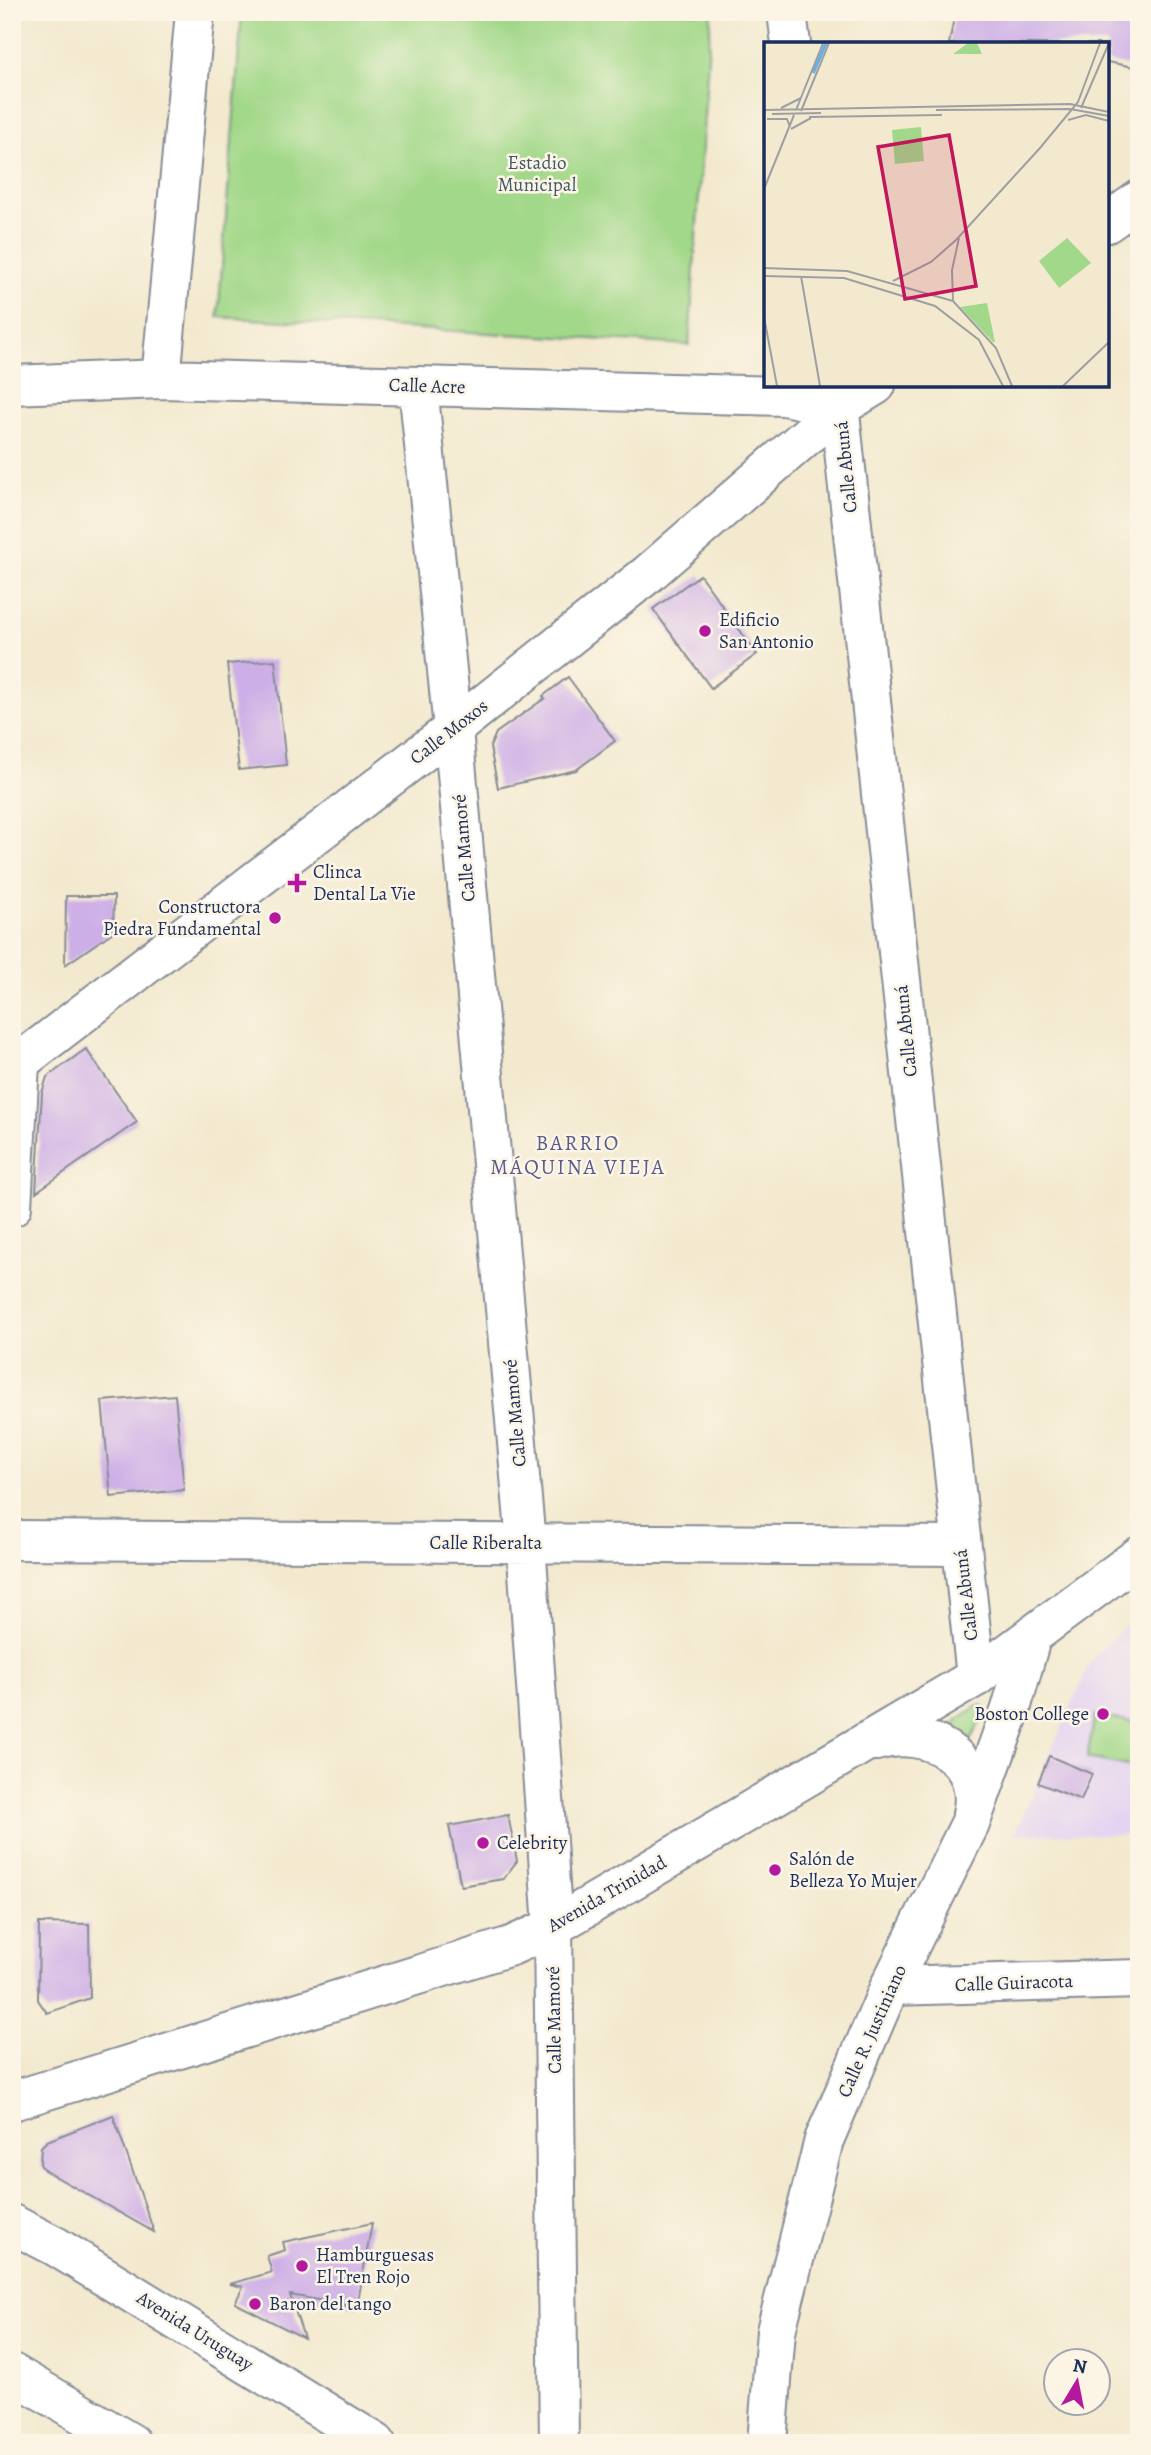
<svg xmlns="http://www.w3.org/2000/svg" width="1151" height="2455" viewBox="0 0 1151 2455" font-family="Alegreya,serif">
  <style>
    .built { fill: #e4d3f2 }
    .green { fill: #a2d889; stroke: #5e8474; stroke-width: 2 }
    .building { fill: #cdafe7 }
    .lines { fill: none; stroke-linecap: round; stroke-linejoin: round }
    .street-casing { stroke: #878c96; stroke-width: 42 }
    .secondary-casing { stroke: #878c96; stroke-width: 42 }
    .street { stroke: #fff; stroke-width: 38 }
    .secondary { stroke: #fff; stroke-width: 38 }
    .poi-dot { fill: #b5179e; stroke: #fcf5e5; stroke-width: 2.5 }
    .labels { text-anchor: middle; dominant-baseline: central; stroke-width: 5; stroke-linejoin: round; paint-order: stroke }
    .park-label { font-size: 19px; fill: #3d5969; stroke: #fcf5e5 }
    .street-label { font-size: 19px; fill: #1b2f5e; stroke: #fcf5e5 }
    .poi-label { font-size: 19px; fill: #1b2f5e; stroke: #fcf5e5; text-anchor: start }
    .neighbourhood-label { font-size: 21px; letter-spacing: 2px; fill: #595c8e; stroke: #fcf5e5 }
    .inset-river { fill: none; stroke: #68b0df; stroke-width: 3.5 }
    .inset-road { fill: none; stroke: #9d9fa2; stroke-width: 2 }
    .view { fill: #c2185b; fill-opacity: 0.15; stroke: #c2185b; stroke-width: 3.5 }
    .inset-edge { fill: none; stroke: #1b2f5e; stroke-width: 3.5 }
  </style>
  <rect width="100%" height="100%" fill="#fcf5e5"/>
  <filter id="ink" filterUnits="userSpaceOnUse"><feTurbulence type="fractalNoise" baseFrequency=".0143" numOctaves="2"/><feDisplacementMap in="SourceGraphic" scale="14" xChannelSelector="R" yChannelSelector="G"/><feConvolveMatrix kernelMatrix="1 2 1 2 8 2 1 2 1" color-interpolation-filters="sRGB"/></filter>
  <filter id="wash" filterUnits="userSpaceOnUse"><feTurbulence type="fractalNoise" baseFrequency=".00686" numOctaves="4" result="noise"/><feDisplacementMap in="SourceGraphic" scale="28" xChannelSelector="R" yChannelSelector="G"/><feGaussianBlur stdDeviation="1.57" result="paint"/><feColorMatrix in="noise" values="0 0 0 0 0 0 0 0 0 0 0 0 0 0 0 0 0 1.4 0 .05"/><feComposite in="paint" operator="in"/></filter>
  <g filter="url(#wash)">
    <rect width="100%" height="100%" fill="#f3e9cf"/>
    <path class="built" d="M 1139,1611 L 1139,1835 L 1014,1834 L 1038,1783 L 1081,1800 L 1092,1774 L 1049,1756 L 1092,1659 Z"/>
    <path class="green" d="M 242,12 L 711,12 L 689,345 L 218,317 Z
      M 983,1705 L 986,1711 L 965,1750 L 942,1732 L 975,1707 Z
      M 1095,1715 L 1139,1723 L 1139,1768 L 1087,1758 Z"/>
    <g id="blocks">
      <path class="building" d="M 955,12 L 1139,12 L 1139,68 L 1107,62 L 1107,44 L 949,44 Z
        M 700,575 L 757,654 L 711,688 L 653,609 Z
        M 275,660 L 286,765 L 239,770 L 227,664 Z
        M 568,677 L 615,741 L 576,770 L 498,788 L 490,747 L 496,733 L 545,698 L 543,696 Z
        M 66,896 L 114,896 L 113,932 L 65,965 Z
        M 86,1049 L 137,1122 L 36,1192 L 42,1093 L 47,1077 Z
        M 175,1395 L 184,1490 L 111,1497 L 102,1401 Z
        M 1049,1756 L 1092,1774 L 1081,1800 L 1038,1783 Z
        M 508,1815 L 517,1861 L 503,1879 L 461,1886 L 449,1826 Z
        M 39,1923 L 89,1924 L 90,1998 L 47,2013 L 38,2000 Z
        M 113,2115 L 154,2232 L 44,2170 L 40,2164 L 41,2147 L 47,2141 Z
        M 372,2223 L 357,2307 L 290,2295 L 304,2338 L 235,2303 L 243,2287 L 230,2284 L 272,2272 L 267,2256 L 285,2250 L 283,2242 Z"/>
    </g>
  </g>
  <g filter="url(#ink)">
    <use href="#blocks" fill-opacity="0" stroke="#878c96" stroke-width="2"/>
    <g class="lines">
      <g class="street-casing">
        <path id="street" d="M 787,12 L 791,44
          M 1107,223 L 1139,200
          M 161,379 L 195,12
          M 12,385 L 161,379 L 784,396 L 840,407
          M 837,385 L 976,1677
          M 418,386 L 453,729 L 526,1543 L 553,1927 L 559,2443
          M 12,1068 L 453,729 L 648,574 L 840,407 L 876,385
          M 12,1207 L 20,1063
          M 12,1540 L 960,1546
          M 890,1986 L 1139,1979"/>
      </g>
      <g class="secondary-casing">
        <path id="secondary" d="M 876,1741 C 925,1726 985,1757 972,1814
          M 12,2101 L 511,1946 L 553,1927 L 976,1677 L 1139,1556
          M 12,2224 L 55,2246 L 376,2443
          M 12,2373 L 131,2443
          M 767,2443 L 776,2331 L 824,2140 L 890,1986 L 970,1824 L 1011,1709 L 1032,1635"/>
      </g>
      <use href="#street" class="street"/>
      <use href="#secondary" class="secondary"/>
    </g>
  </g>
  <g class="poi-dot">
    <circle cx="705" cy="631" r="7"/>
    <path d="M293.5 872.5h7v7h7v7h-7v7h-7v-7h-7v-7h7z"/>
    <circle cx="275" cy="918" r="7"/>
    <circle cx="1103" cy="1714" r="7"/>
    <circle cx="483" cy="1843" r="7"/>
    <circle cx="775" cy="1870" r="7"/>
    <circle cx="302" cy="2266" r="7"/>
    <circle cx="255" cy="2304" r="7"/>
  </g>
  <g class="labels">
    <g class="park-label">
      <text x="537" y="163">Estadio<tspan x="537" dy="22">Municipal</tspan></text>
    </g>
    <g class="street-label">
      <text transform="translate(427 386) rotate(2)">Calle Acre</text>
      <text transform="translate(846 467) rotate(-96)">Calle Abuná</text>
      <text transform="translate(449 732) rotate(-38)">Calle Moxos</text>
      <text transform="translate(464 848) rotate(-95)">Calle Mamoré</text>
      <text transform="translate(906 1031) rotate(-96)">Calle Abuná</text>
      <text transform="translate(515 1413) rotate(-95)">Calle Mamoré</text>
      <text x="486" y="1543">Calle Riberalta</text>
      <text transform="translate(966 1595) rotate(-97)">Calle Abuná</text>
      <text transform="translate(607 1894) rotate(-30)">Avenida Trinidad</text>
      <text transform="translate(1014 1983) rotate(-2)">Calle Guiracota</text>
      <text transform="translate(554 2020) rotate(-91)">Calle Mamoré</text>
      <text transform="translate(872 2031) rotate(-66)">Calle R. Justiniano</text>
      <text transform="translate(195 2331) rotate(32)">Avenida Uruguay</text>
    </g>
    <g class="poi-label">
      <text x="719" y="620">Edificio<tspan x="719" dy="22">San Antonio</tspan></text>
      <text x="313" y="872">Clinca<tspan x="313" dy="22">Dental La Vie</tspan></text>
      <text x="261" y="907" text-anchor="end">Constructora<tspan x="261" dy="22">Piedra Fundamental</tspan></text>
      <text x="1089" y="1714" text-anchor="end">Boston College</text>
      <text x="497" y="1843">Celebrity</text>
      <text x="789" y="1859">Salón de<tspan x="789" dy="22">Belleza Yo Mujer</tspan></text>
      <text x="316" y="2255">Hamburguesas<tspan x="316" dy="22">El Tren Rojo</tspan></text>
      <text x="269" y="2304">Baron del tango</text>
    </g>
    <g class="neighbourhood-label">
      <text x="578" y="1143">BARRIO<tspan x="578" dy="24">MÁQUINA VIEJA</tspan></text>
    </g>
  </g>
  <g transform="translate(764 42)">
    <rect width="345" height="345" fill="#f3e9cf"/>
    <path d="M 204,1 L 213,1 L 218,12 L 189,12 ZM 157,85 L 160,119 L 131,122 L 128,88 ZM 303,196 L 327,221 L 295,246 L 275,219 ZM 223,261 L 231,300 L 229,300 L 196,265 Z" fill="#a2d889"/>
    <path class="inset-river" d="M 49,31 L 62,1"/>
    <path class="inset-road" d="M 17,66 L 37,56M 317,66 L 345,1M 0,68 L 306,62 L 345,70M 32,68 L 59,1M 172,68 L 306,67 L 345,74M 37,69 L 65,1M 8,72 L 57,71M 45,75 L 178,73M 3,77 L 23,77 L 26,85M 304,78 L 322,73 L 345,79M 27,87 L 47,76M 0,147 L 30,73M 195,196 L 188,228 L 189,259 L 232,306 L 248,344M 0,226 L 83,229 L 189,259M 0,234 L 80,236 L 171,264 L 215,298 L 239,344M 37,234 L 56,344M 129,239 L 167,220 L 192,198 L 276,106 L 314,60 L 336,1M 0,275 L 13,344M 299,344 L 345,300"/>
    <path class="view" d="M 185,93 L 212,244 L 141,257 L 114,105 Z"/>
    <rect width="345" height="345" class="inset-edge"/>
  </g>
  <rect width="1151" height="2455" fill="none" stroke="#fcf5e5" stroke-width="42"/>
  <g transform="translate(1077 2382) rotate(10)"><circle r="33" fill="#fcf5e5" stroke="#a2a6af" stroke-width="2"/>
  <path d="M0-5L12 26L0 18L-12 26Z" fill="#b5179e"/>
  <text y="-10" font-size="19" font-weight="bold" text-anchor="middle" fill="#1b2f5e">N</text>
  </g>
</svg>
